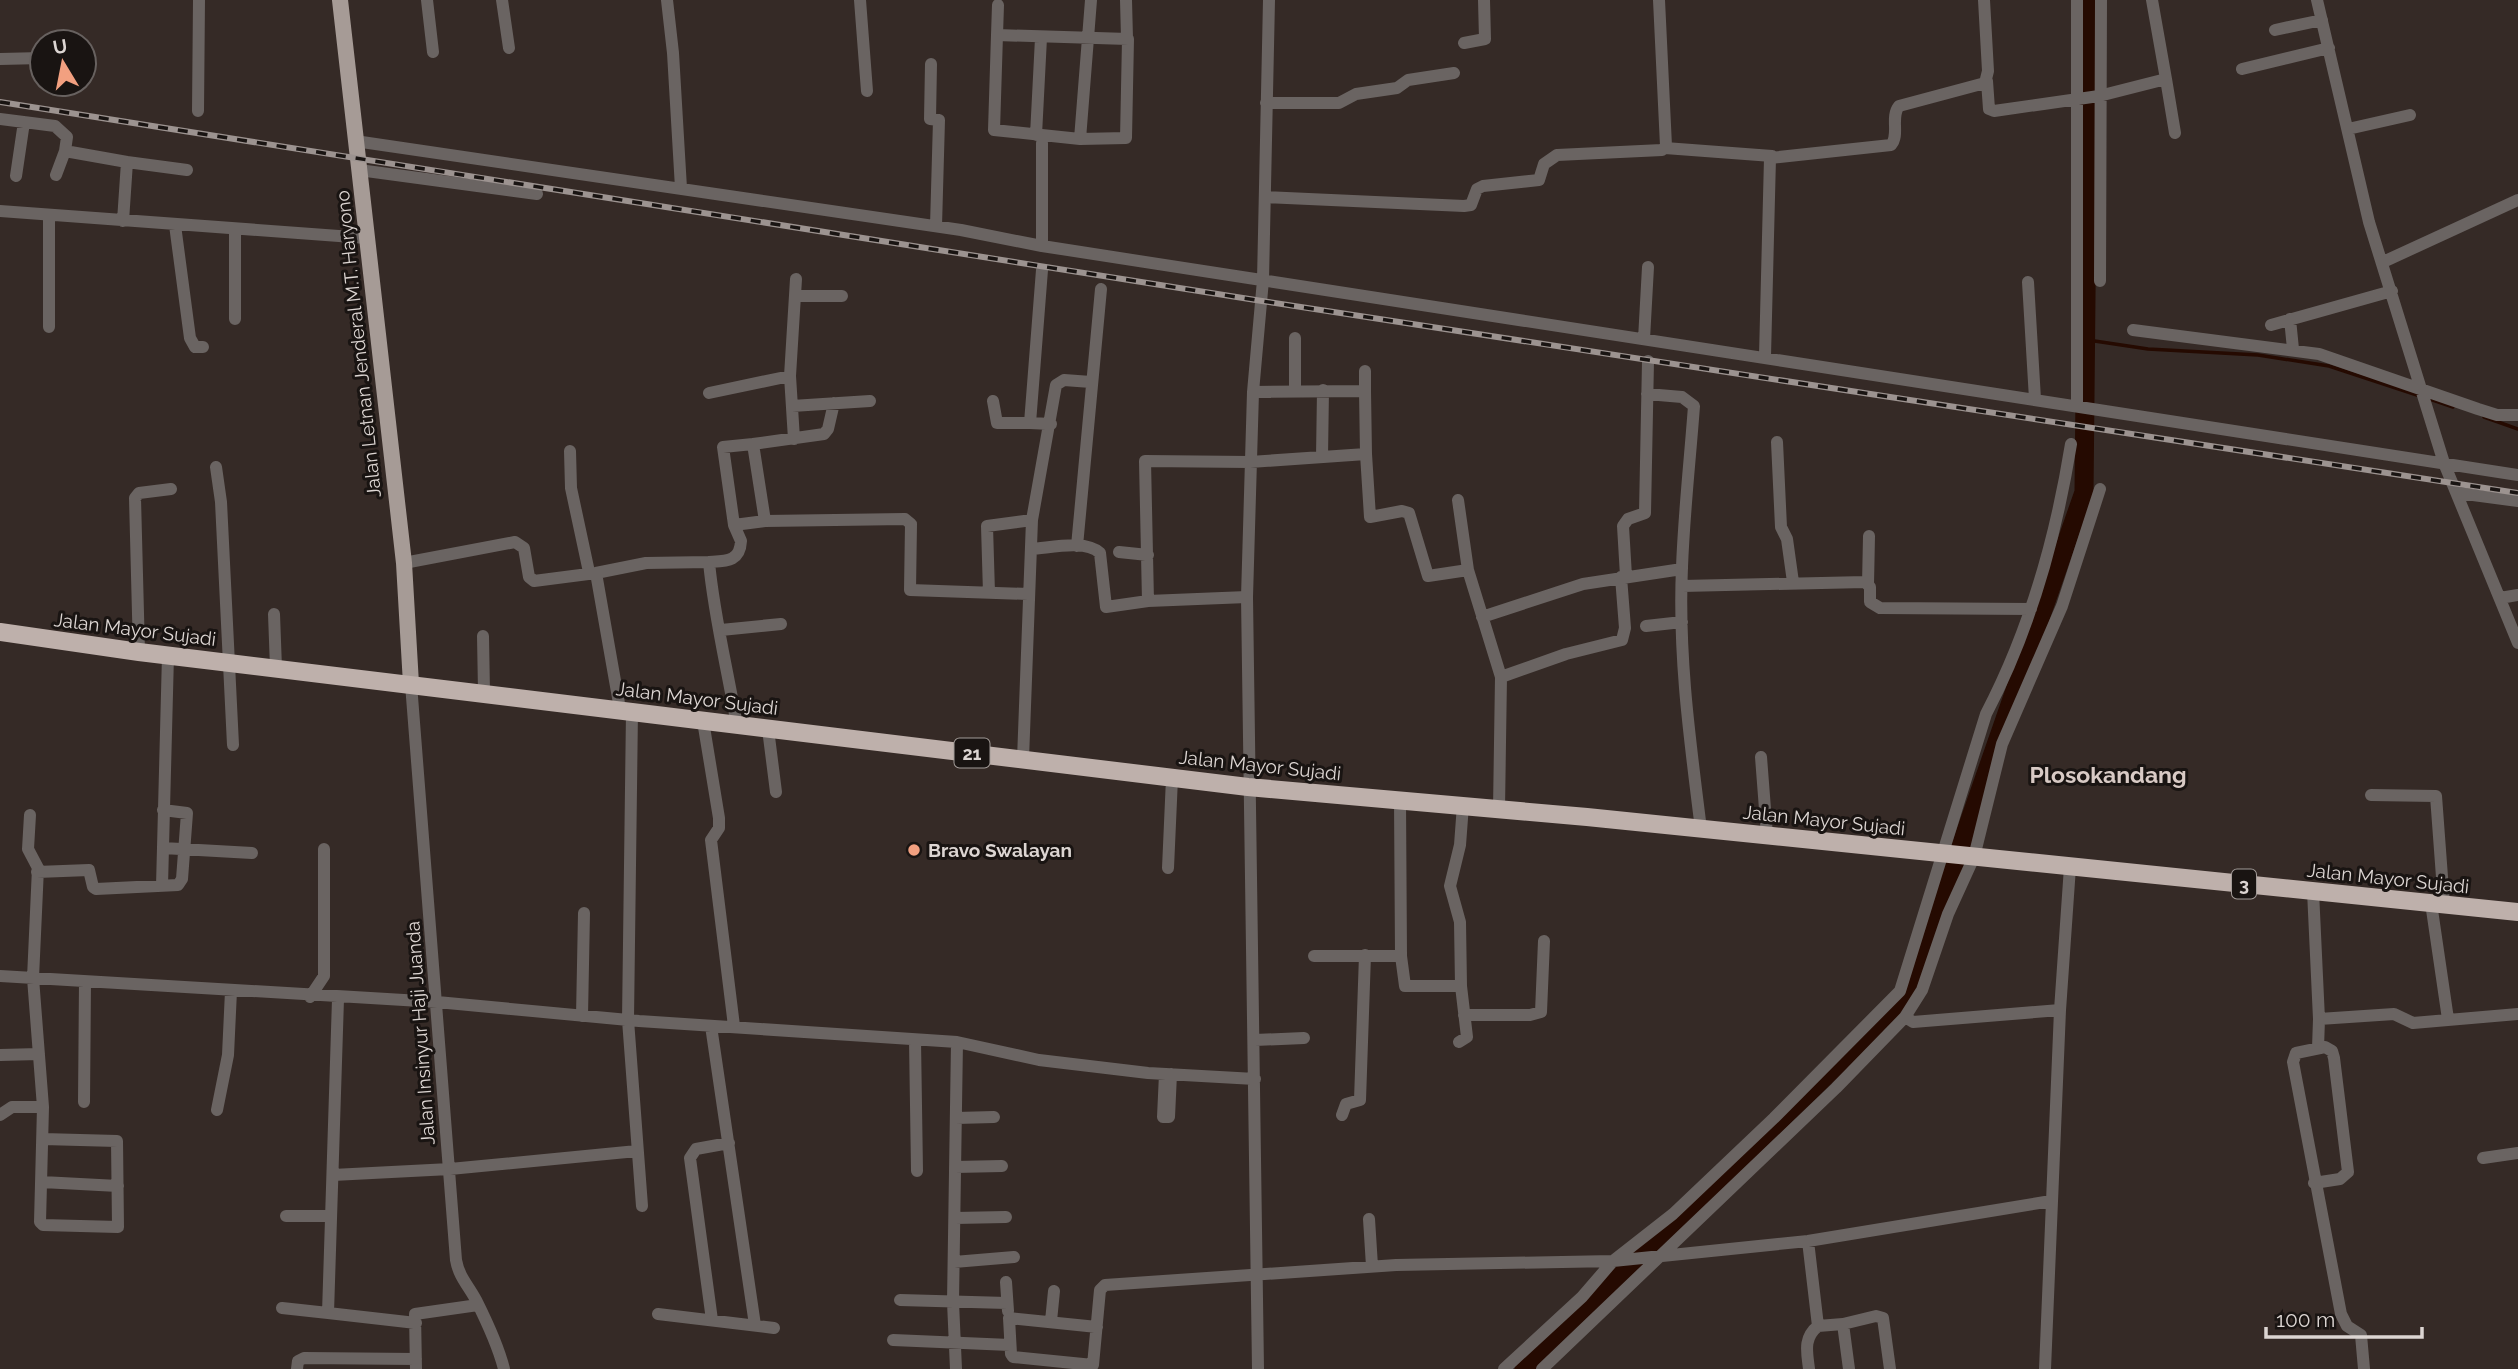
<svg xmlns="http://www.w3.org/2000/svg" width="2518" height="1369" viewBox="0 0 2518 1369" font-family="Raleway,sans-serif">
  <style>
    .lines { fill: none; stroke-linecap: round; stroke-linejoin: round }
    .stream { stroke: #250a01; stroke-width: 3.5 }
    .river { stroke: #250a01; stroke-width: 19 }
    .minor { stroke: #6a6462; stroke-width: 12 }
    .major { stroke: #a69b96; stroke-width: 16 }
    .highway { stroke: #beb0ab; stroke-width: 18 }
    .rail-casing { stroke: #9c9390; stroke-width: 6 }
    .rail { stroke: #191412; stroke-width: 3.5; stroke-dasharray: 10; stroke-linecap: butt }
    .poi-dot { fill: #f2a080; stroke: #191412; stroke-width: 2.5 }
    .labels { text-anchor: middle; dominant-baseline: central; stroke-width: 6; stroke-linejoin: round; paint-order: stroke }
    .shield { fill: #191412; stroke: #a29b98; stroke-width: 2 }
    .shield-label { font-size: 18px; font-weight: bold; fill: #dcd5d2 }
    .street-label { font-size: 19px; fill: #dcd5d2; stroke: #191412 }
    .poi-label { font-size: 19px; font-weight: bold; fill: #dcd5d2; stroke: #191412; text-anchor: start }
    .quarter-label { font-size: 23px; font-weight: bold; fill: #d8cac5; stroke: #191412 }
  </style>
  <rect width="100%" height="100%" fill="#352a26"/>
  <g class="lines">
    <path class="stream" d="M 2088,340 L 2148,349 L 2258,355 L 2329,366 L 2420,396
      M 2427,398 L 2453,407
      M 2484,417 L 2518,429"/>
    <path class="river" d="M 1524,1369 L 1909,995 L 2084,492 L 2089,0"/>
    <path class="minor" d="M 427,0 L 433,52
      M 502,0 L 509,48
      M 667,0 L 673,53 L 681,188
      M 860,0 L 867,91
      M 1126,0 L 1127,38
      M 2317,0 L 2369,222 L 2444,463 L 2518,643
      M 2275,30 L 2322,20
      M 997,35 L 1128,39 L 1126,138 L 1080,139 L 994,130 Z
      M 997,35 L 998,5
      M 1464,43 L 1485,39 L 1484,0
      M 0,59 L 42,58
      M 931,64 L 930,119 L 939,120 L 936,226
      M 2242,69 L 2329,48
      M 2166,79 L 2175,133
      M 1987,81 L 1989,109 L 1994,111 L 2099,96 L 2166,79 L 2152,0
      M 1266,103 L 1339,103 L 1356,94 L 1397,88 L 1408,80 L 1454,73
      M 198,111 L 199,0
      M 0,119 L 55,126 L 67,137 L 65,151 L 127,162 L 123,221
      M 2348,129 L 2410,115
      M 1036,135 L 1041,38
      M 1080,139 L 1091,0
      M 355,141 L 961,230 L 1042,246 L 2518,475
      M 1042,143 L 1042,246
      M 1665,148 L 1772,156
      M 127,162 L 187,170
      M 359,170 L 537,194
      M 56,175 L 65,151
      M 16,176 L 24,122
      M 1265,197 L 1464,206 L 1471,205 L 1477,189 L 1483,186 L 1539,180 L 1544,164 L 1557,155 L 1662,150 L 1666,146 L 1659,0
      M 0,211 L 366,238
      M 175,225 L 190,338 L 195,347 L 203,347
      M 235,229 L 235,319
      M 2383,262 L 2518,200
      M 1042,270 L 1030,423 L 1051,424
      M 2100,281 L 2101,0
      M 2028,282 L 2035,399
      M 795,296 L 842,296
      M 2290,319 L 2293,349
      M 2271,325 L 2392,291
      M 49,327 L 49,215
      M 2133,330 L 2319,354 L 2478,409 L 2497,415 L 2518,415
      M 1295,338 L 1295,390
      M 1644,339 L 1648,267
      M 1765,356 L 1770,158 L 1891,145 C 1900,135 1890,117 1899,106 L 1985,83 L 1988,71 L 1984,0
      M 1365,371 L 1365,391
      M 709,393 L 790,376
      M 1647,394 L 1682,397 L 1694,406 C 1690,460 1684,513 1682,567 C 1678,655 1690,741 1701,829
      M 993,401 L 997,423 L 1030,423
      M 792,406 L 870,401
      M 2077,406 L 2077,0
      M 794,439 L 790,376 L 796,279
      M 1777,442 L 1781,527 L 1787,539 L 1793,582
      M 753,444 L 824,434 L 828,429 L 834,403
      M 570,451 L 571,488 L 589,572
      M 1366,454 L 1370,517 L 1402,511 L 1409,513 L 1428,576 L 1468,570
      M 1322,457 L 1323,390
      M 216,467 L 221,502 L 233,745
      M 2458,493 L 2518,501
      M 1458,500 L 1468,570 L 1501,677
      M 734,525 L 723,447 L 753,444 L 765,521
      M 1077,546 L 1101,289
      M 1031,549 C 1050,548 1085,539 1100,553 L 1106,607 L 1148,601 L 1247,597
      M 1119,552 L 1148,555
      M 404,563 L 515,542 L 524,548 L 529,577 L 534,581 L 596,573 L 620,709
      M 596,573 L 646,563 L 709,562
      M 1626,576 L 1623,526 L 1628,519 L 1645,513 L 1648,361
      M 1868,584 L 1869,536
      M 1682,586 L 1865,582 L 1870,587 L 1870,602 L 1880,608 L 2031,609
      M 989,593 L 987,526 L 1032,520
      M 2500,598 L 2518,595
      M 1148,601 L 1145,461 L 1250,462 L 1366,454 L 1365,391 L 1253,392
      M 274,614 L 276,668
      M 1482,617 L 1583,584 L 1682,569
      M 1646,626 L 1682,622
      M 721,630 L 781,624
      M 483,636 L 484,692
      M 139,652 L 135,498 L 139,493 L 171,489
      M 411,684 L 456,1260 C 459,1277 468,1285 476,1300 C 487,1322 498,1345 504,1369
      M 632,711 L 628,1020 L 642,1206
      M 703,721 L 719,818 L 719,828 L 711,840 L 734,1026
      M 737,726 C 728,671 714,617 709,562 C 726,561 740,562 741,541 L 734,525 L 765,521 L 905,519 L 911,524 L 910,590 L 1028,594
      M 768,729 L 776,792
      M 1761,757 L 1767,835
      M 1023,759 L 1032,520 L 1056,385 L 1064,380 L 1091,382
      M 2371,795 L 2436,796 L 2444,904
      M 1499,809 L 1501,677 L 1566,654 L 1622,640 L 1625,628 L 1621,577
      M 30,815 L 28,849 L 38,868 L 33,978 L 43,1107 L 40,1222 L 43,1225 L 118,1227 L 117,1141 L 43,1139
      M 163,848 L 252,853
      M 1168,868 L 1172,778
      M 37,872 L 89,870 L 93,887 L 96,889 L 178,885 L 182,879 L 187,813 L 163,810
      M 162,886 L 168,655
      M 2313,891 L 2319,1019
      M 2431,903 L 2448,1019
      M 1314,956 L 1401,956 L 1400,800
      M 1401,956 L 1405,986 L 1461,986 L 1460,922 L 1450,886 L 1460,845 L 1463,805
      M 0,976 L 437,1002 L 639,1021 L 957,1042 L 1039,1060 L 1148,1073 L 1255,1079
      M 310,997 L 324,976 L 324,849
      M 338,999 L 328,1313 L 416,1323
      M 1464,1015 L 1530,1015 L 1541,1012 L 1544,941
      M 582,1016 L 584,913
      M 1905,1017 L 1913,1022 L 2060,1010
      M 711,1026 L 755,1325
      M 915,1040 L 917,1171
      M 1255,1040 L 1304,1038
      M 1459,1042 L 1467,1037 L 1461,986
      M 2318,1048 L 2319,1019 L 2394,1014 L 2413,1023 L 2518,1014
      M 0,1055 L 39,1054
      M 1165,1074 L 1163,1117 L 1169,1117 L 1171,1074
      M 84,1102 L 85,982
      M 217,1110 L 228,1055 L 231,991
      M 0,1115 L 12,1107 L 43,1107
      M 1342,1115 L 1346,1104 L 1360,1100 L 1365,955
      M 956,1118 L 994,1117
      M 2483,1158 L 2518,1153
      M 955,1167 L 1002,1166
      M 333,1175 L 450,1169 L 637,1151
      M 42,1182 L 118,1186
      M 2314,1183 L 2340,1179 L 2348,1172 L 2334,1058 L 2332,1051 L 2325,1047 L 2296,1053 L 2293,1062 L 2341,1314 L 2347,1326 L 2361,1335 L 2364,1369
      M 286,1216 L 331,1216
      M 955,1218 L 1006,1217
      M 1369,1219 L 1372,1266
      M 1808,1241 L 1818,1326 C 1803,1338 1807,1352 1809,1369
      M 954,1262 L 1014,1257
      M 1006,1282 L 1008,1311
      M 900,1300 L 1007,1303
      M 282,1308 L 328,1313
      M 658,1314 L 774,1328
      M 712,1320 L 690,1158 L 696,1149 L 729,1143
      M 1051,1321 L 1054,1291
      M 1843,1324 L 1876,1316 L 1883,1318 L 1890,1369
      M 1818,1326 L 1843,1324 L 1849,1369
      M 1097,1327 L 1009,1318 L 1011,1354 L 1013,1357 L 1093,1365 L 1100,1290 L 1105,1285 L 1396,1265 L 1613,1261 L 1808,1241 L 2051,1201
      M 893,1340 L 1010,1345
      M 297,1369 L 298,1361 L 304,1358 L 416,1359
      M 416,1369 L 415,1314 L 478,1305
      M 956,1369 L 953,1302 L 957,1042
      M 1258,1369 L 1247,597 L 1253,392 L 1263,280 L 1269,0
      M 1504,1369 L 1582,1297 L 1613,1261 L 1673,1214 L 1774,1118 L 1900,991 L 1986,714 C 2030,630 2056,537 2071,444
      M 1542,1369 L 1836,1088 L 1905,1017 L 1922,990 L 1948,914 L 1974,857 L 2002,744 L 2062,606 L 2100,489
      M 2045,1369 L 2060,1010 L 2070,867"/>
    <path class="major" d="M 340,0 L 404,563 L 411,684"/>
    <path class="highway" d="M 0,632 L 139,652 L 1248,787 L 1587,817 L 2518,912"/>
    <g class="rail-casing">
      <path id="rail" d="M 0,102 L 1262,301 L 2518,493"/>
    </g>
    <use href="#rail" class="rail"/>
  </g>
  <circle class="poi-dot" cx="914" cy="850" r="7"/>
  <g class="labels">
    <g class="shield">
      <rect x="954.5" y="738.5" width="35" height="29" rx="5"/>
      <rect x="2232" y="869.5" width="24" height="29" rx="5"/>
    </g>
    <g class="shield-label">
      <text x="972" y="753">21</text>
      <text x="2244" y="884">3</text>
    </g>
    <g class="street-label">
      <text transform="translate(358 344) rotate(-96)">Jalan Letnan Jenderal M.T. Haryono</text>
      <text transform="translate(135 629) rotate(7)">Jalan Mayor Sujadi</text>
      <text transform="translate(697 698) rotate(7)">Jalan Mayor Sujadi</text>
      <text transform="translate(1260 765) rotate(6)">Jalan Mayor Sujadi</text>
      <text transform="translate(1824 820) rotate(6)">Jalan Mayor Sujadi</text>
      <text transform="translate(2388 878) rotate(6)">Jalan Mayor Sujadi</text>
      <text transform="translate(420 1033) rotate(-94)">Jalan Insinyur Haji Juanda</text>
    </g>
    <g class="poi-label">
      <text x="928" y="850">Bravo Swalayan</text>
    </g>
    <g class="quarter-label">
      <text x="2108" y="774">Plosokandang</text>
    </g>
  </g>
  <g transform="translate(63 63) rotate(350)"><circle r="33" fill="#191412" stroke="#67615f" stroke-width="2"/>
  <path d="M0-5L12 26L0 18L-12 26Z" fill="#f2a080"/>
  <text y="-10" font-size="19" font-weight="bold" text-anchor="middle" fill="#dcd5d2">U</text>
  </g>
  <path d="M2266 1327v10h156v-10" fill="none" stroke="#dcd5d2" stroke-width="3.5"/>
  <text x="2276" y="1327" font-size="21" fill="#dcd5d2" stroke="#191412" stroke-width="5" paint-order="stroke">100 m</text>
</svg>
